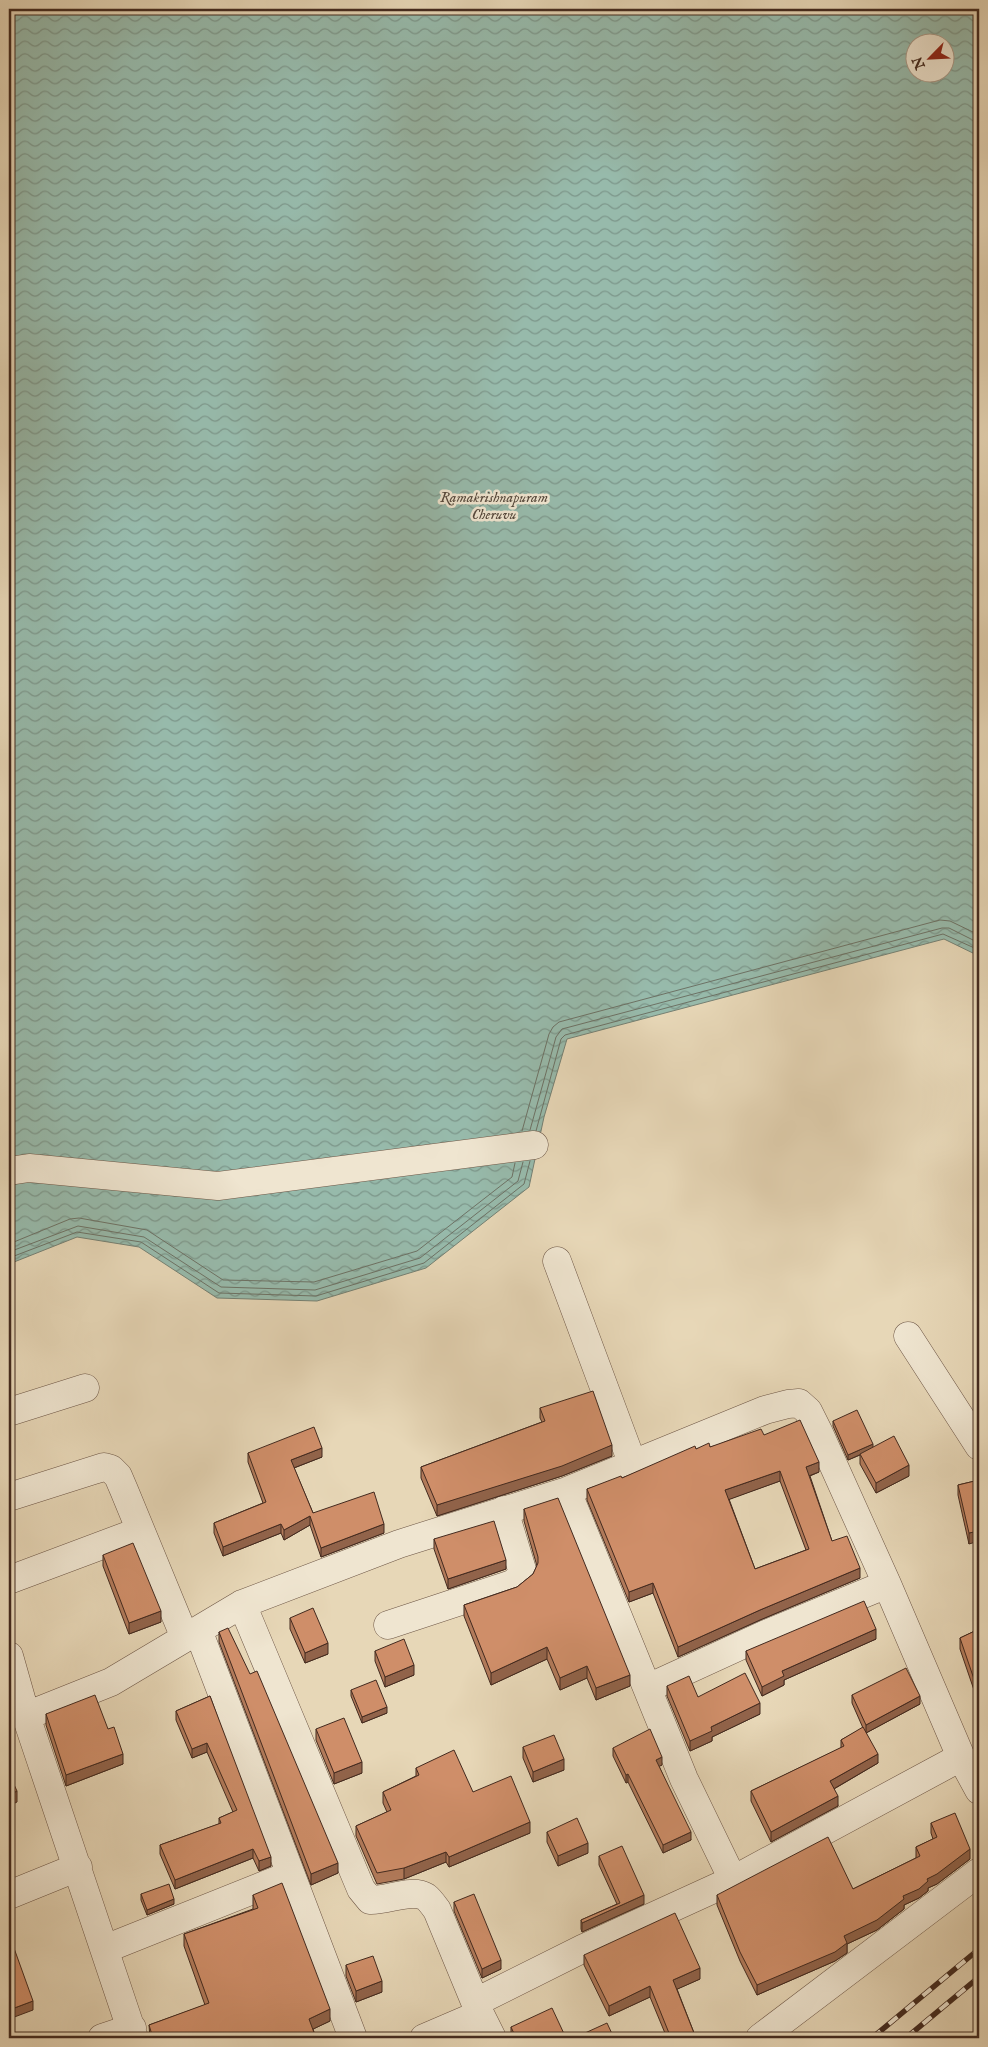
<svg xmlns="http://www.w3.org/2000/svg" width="988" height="2047" viewBox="0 0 988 2047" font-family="'IM FELL English',serif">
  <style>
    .water { fill: url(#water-waves); stroke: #758073; fill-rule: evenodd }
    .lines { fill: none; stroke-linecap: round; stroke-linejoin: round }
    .shore { stroke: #6d7265; stroke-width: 1 }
    .minor-casing { stroke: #6c5545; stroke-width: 29 }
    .tertiary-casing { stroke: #6c5545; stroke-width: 29 }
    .minor { stroke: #efe5d0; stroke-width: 28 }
    .tertiary { stroke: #efe5d0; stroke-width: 28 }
    .rail-casing { stroke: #432a1f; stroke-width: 5.5 }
    .rail { stroke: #efe5d0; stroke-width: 4; stroke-dasharray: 11; stroke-linecap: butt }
    .wall { fill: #b27a5a; stroke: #432a1f; fill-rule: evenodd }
    .shaded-wall { fill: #91634a; stroke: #432a1f }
    .building { fill: #cf8e69; stroke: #432a1f; fill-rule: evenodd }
    .labels { text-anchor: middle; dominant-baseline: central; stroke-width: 5; stroke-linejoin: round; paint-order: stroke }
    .water-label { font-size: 15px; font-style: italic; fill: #54473b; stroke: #efe5d0 }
  </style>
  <defs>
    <pattern id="water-waves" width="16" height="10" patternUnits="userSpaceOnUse" patternTransform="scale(1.25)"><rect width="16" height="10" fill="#97baab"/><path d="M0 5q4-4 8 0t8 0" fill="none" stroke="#7d978b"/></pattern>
  </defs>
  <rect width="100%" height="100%" fill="#e7d7b7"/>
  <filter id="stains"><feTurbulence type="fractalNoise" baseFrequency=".004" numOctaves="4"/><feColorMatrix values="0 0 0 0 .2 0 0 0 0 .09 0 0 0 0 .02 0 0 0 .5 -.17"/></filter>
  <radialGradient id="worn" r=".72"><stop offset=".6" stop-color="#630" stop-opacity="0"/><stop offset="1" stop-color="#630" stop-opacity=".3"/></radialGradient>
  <path class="water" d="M 9,9 L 979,9 L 979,956 L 944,939 L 567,1039 L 544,1117 L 529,1187 L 426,1268 L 317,1301 L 217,1298 L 139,1247 L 77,1237 L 9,1264 ZM 916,42 L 946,42 L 946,72 L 916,72 Z"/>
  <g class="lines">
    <path class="shore" d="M 530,1130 L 556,1037 L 562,1029 L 942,928 L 949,928 L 979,943
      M 522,1131 L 549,1034 L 553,1027 L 559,1022 L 940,920 L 950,921 L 979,935
      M 536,1131 L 561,1039 L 565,1035 L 943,934 L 979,950
      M 9,1244 L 70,1219 L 79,1218 L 147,1230 L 223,1280 L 314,1282 L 417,1251 L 512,1177 L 515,1163
      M 9,1252 L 78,1226 L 144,1237 L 221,1287 L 315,1290 L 420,1258 L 518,1181 L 523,1162
      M 9,1258 L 77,1232 L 141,1242 L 219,1293 L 316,1296 L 424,1263 L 524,1184 L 530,1161"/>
    <g class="minor-casing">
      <path id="minor" d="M 9,1171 L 29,1168 L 218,1186 L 534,1145
        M 557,1261 L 633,1465
        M 908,1336 L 979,1446
        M 9,1412 L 85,1388
        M 567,1491 L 684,1779 L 733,1880
        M 9,1497 L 94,1470 L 104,1467 L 111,1469 L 118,1476 L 124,1490 L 185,1638
        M 9,1580 L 140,1531
        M 242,1604 L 361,1889 L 370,1900 C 388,1901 411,1888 426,1897 C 430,1900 434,1906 437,1910 L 480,2014 L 492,2038
        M 388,1625 L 512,1584 L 520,1578 L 523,1573 L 504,1510
        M 198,1630 L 353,2038
        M 9,1656 L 26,1716 L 134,2038
        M 648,1688 L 766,1634 L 887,1584
        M 26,1716 L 111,1682 L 242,1604 L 399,1544 L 567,1491 L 765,1410 L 788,1404 L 799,1403 L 808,1411 L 819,1433 L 887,1584 L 961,1757 L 979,1790
        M 9,1895 L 78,1867
        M 105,1949 L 290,1875
        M 476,2002 L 582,1949 L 733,1880 L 961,1757
        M 102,2038 L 132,2028
        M 424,2038 L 480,2014"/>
    </g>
    <g class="tertiary-casing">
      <path id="tertiary" d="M 760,2038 L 979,1872"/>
    </g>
    <use href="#minor" class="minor"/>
    <use href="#tertiary" class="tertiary"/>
    <g class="rail-casing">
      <path id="rail" d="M 872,2038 L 979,1949
        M 906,2038 L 979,1977"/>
    </g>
    <use href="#rail" class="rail"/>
  </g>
  <path class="wall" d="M 540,1408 L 612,1456 L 562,1476 L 437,1516 L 421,1478 L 421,1467 L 542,1422 L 540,1418 Z
    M 833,1421 L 873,1447 L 909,1476 L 876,1493 L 860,1464 L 860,1455 L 848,1460 L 833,1426 Z
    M 764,1435 L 819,1472 L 810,1476 L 832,1541 L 860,1578 L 760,1620 L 678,1657 L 653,1593 L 629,1602 L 587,1500 L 587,1489 L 622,1478 L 696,1449 L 710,1447 ZM 780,1481 L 806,1550 L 755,1569 L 729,1499 Z
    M 248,1453 L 322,1457 L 294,1468 L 313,1513 L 384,1533 L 321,1557 L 310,1525 L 284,1540 L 281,1533 L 223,1556 L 214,1533 L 214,1523 L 263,1503 L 248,1462 Z
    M 979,1480 L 969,1544 L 958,1495 L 958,1485 Z
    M 524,1509 L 630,1686 L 596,1700 L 587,1678 L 560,1690 L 547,1659 L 491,1685 L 464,1616 L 464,1605 L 517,1587 L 533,1574 L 537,1566 L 524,1521 Z
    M 434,1539 L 506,1569 L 448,1589 L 434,1549 Z
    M 103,1555 L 161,1622 L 129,1634 L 103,1566 Z
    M 290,1618 L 328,1654 L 305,1663 L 290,1629 Z
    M 979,1629 L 975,1693 L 960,1649 L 960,1638 Z
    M 219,1632 L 338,1873 L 311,1885 L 219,1642 Z
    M 876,1639 L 784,1680 L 784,1685 L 762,1696 L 746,1660 L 746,1651 Z
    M 375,1651 L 414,1675 L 385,1687 L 375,1661 Z
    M 667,1686 L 698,1697 L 760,1714 L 712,1737 L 712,1741 L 690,1751 L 667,1696 Z
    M 351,1690 L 387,1713 L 362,1723 L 351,1696 Z
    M 852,1695 L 920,1704 L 866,1733 L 878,1763 L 834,1789 L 838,1806 L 771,1842 L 751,1801 L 751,1791 L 841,1748 L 841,1740 L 863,1728 L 852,1703 Z
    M 210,1696 L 271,1866 L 259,1871 L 253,1858 L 175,1889 L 160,1854 L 160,1845 L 219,1824 L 219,1818 L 233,1812 L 207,1752 L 192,1758 L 176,1720 L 176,1711 Z
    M 46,1714 L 108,1729 L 123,1764 L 66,1786 L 46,1725 Z
    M 316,1729 L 362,1773 L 334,1784 L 316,1740 Z
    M 523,1747 L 564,1770 L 533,1782 L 523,1758 Z
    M 613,1748 L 662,1765 L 659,1766 L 691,1840 L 663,1853 L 628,1782 L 626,1783 L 613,1756 Z
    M 416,1768 L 473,1792 L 530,1833 L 449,1867 L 446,1862 L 404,1879 L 377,1884 L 356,1836 L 356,1826 L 387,1812 L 383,1803 L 383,1792 L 416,1776 Z
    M 931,1823 L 970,1859 L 937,1884 L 928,1888 L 928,1891 L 919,1898 L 904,1905 L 904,1909 L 877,1930 L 847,1944 L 847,1953 L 835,1961 L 757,1995 L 740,1961 L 717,1905 L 717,1895 L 853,1889 L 916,1858 L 916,1847 L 933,1839 L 931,1833 Z
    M 547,1832 L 588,1853 L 558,1866 L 547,1842 Z
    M 599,1856 L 644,1904 L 582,1932 L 581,1929 L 581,1920 L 617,1904 L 599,1865 Z
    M 141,1894 L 174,1904 L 147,1915 L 141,1900 Z
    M 253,1895 L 330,2021 L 313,2029 L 316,2038 L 150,2038 L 149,2025 L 205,2005 L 184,1946 L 184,1934 L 253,1909 Z
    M 454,1902 L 501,1969 L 482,1978 L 454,1911 Z
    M 584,1955 L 700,1979 L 677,1989 L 696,2038 L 667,2038 L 650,1997 L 609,2016 L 584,1965 Z
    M 346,1965 L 382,1992 L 356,2002 L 346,1976 Z
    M 511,2027 L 566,2038 L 512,2038 L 511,2036 Z"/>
  <path class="shaded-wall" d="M 873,1444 L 873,1449 L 848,1460 L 848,1455 Z
    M 612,1445 L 612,1456 L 562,1476 L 437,1516 L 437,1505 Z
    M 322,1448 L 322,1457 L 291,1469 L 291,1460 Z
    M 819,1462 L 819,1472 L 806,1477 L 806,1467 Z
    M 909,1465 L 909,1476 L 876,1493 L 876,1483 Z
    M 780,1471 L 780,1481 L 725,1501 L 725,1490 Z
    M 310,1516 L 310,1525 L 284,1540 L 284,1530 Z
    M 281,1524 L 281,1533 L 223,1556 L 223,1547 Z
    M 384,1524 L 384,1533 L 321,1557 L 321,1548 Z
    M 979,1531 L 979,1541 L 969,1544 L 969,1533 Z
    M 506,1560 L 506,1569 L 448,1589 L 448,1579 Z
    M 860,1568 L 860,1578 L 760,1620 L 678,1657 L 678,1647 L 760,1610 Z
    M 653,1583 L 653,1593 L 629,1602 L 629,1592 Z
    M 161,1611 L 161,1622 L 129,1634 L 129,1623 Z
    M 876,1629 L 876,1639 L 784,1680 L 784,1685 L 762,1696 L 762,1687 L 782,1671 Z
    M 328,1643 L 328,1654 L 305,1663 L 305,1653 Z
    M 547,1647 L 547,1659 L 491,1685 L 491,1673 Z
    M 414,1665 L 414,1675 L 385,1687 L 385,1677 Z
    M 587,1666 L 587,1678 L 560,1690 L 560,1678 Z
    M 630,1675 L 630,1686 L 596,1700 L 596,1688 Z
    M 979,1681 L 979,1692 L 975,1693 L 975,1682 Z
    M 920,1696 L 920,1704 L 866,1733 L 866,1725 Z
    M 760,1703 L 760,1714 L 712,1737 L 712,1741 L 690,1751 L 690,1741 L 711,1727 Z
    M 387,1707 L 387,1713 L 362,1723 L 362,1717 Z
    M 207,1743 L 207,1752 L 192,1758 L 192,1749 Z
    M 123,1754 L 123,1764 L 66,1786 L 66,1775 Z
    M 878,1754 L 878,1763 L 830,1791 L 830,1781 Z
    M 662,1757 L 662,1765 L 656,1768 L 656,1760 Z
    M 564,1759 L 564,1770 L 533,1782 L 533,1772 Z
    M 362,1762 L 362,1773 L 334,1784 L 334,1773 Z
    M 628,1774 L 628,1782 L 626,1783 L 626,1775 Z
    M 17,1791 L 17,1802 L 9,1806 L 9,1795 Z
    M 838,1796 L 838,1806 L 771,1842 L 771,1832 Z
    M 530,1822 L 530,1833 L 449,1867 L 449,1857 Z
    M 691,1832 L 691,1840 L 663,1853 L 663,1845 Z
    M 588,1843 L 588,1853 L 558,1866 L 558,1856 Z
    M 253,1849 L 253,1858 L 175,1889 L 175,1880 Z
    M 970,1849 L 970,1859 L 937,1884 L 928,1888 L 928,1891 L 919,1898 L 904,1905 L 904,1909 L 877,1930 L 847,1944 L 847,1953 L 835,1961 L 757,1995 L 757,1985 L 844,1936 L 903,1896 Z
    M 446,1852 L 446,1862 L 404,1879 L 404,1868 Z
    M 271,1857 L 271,1866 L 259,1871 L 259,1861 Z
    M 338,1863 L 338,1873 L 311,1885 L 311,1874 Z
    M 644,1895 L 644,1904 L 582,1932 L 582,1923 Z
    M 174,1899 L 174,1904 L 147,1915 L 147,1910 Z
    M 501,1960 L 501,1969 L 482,1978 L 482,1969 Z
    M 700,1968 L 700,1979 L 673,1991 L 673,1980 Z
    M 382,1981 L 382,1992 L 356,2002 L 356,1991 Z
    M 650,1986 L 650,1997 L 609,2016 L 609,2006 Z
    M 33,2001 L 33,2010 L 9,2019 L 9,2010 Z
    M 330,2009 L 330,2021 L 309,2031 L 309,2019 Z"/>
  <path class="building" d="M 593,1391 L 612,1445 L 562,1466 L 437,1505 L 421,1467 L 545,1421 L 540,1408 Z
    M 857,1410 L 873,1444 L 848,1455 L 833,1421 Z
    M 800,1420 L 819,1462 L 806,1467 L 832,1541 L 847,1536 L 860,1568 L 760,1610 L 678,1647 L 653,1583 L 629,1592 L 587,1489 L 621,1476 L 622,1478 L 695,1446 L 696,1449 L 709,1443 L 710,1447 L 761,1429 L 764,1435 ZM 780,1471 L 809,1549 L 755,1569 L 725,1490 Z
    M 314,1427 L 322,1448 L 291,1460 L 313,1513 L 374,1492 L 384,1524 L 321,1548 L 310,1516 L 284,1530 L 281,1524 L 223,1547 L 214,1523 L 266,1502 L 248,1453 Z
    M 894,1436 L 909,1465 L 876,1483 L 860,1454 Z
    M 979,1480 L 979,1531 L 969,1533 L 958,1485 Z
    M 558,1498 L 630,1675 L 596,1688 L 587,1666 L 560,1678 L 547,1647 L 491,1673 L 464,1605 L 517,1587 L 533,1574 L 538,1563 L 538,1557 L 524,1509 Z
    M 494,1521 L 506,1560 L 448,1579 L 434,1539 Z
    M 133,1543 L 161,1611 L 129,1623 L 103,1555 Z
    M 864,1601 L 876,1629 L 782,1671 L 784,1676 L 762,1687 L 746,1651 Z
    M 313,1608 L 328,1643 L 305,1653 L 290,1618 Z
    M 228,1628 L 250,1674 L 257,1671 L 338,1863 L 311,1874 L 219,1632 Z
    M 979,1629 L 979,1681 L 975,1682 L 960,1638 Z
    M 404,1639 L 414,1665 L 385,1677 L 375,1651 Z
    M 906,1668 L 920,1696 L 866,1725 L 852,1695 Z
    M 745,1673 L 760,1703 L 711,1727 L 712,1731 L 690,1741 L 667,1686 L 689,1676 L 698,1697 Z
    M 376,1680 L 387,1707 L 362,1717 L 351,1690 Z
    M 95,1695 L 108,1729 L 114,1727 L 123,1754 L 66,1775 L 46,1714 Z
    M 210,1696 L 271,1857 L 259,1861 L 253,1849 L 175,1880 L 160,1845 L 221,1823 L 219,1818 L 237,1810 L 207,1743 L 192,1749 L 176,1711 Z
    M 344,1718 L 362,1762 L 334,1773 L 316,1729 Z
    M 863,1727 L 878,1754 L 830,1781 L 838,1796 L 771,1832 L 751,1791 L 844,1746 L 841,1740 Z
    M 650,1729 L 662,1757 L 656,1760 L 691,1832 L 663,1845 L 628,1774 L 626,1775 L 613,1748 Z
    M 554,1735 L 564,1759 L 533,1772 L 523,1747 Z
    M 454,1750 L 473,1792 L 511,1776 L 530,1822 L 449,1857 L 446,1852 L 404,1868 L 377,1873 L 356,1826 L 391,1810 L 383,1792 L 419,1775 L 416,1768 Z
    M 9,1774 L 17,1791 L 9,1795 Z
    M 955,1813 L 970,1849 L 937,1874 L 927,1879 L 928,1881 L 919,1889 L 903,1896 L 904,1899 L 877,1920 L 844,1936 L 847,1943 L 835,1952 L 757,1985 L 740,1952 L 717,1895 L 828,1837 L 853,1889 L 920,1856 L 916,1847 L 937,1837 L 931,1823 Z
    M 577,1818 L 588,1843 L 558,1856 L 547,1832 Z
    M 622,1846 L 644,1895 L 582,1923 L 581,1920 L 620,1903 L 599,1856 Z
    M 282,1883 L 330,2009 L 309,2019 L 316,2038 L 153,2038 L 149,2025 L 209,2003 L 184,1934 L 258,1908 L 253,1895 Z
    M 169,1884 L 174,1899 L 147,1910 L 141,1894 Z
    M 474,1894 L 501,1960 L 482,1969 L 454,1902 Z
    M 675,1913 L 700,1968 L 673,1980 L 696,2038 L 671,2038 L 650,1986 L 609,2006 L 584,1955 Z
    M 9,1937 L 10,1937 L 33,2001 L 9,2010 Z
    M 373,1956 L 382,1981 L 356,1991 L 346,1965 Z
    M 552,2008 L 566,2038 L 516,2038 L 511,2027 Z
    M 607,2023 L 614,2038 L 574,2038 Z"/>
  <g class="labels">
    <g class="water-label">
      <text x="494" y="497">Ramakrishnapuram<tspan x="494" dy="17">Cheruvu</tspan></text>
    </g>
  </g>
  <rect width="988" height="2047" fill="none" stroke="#e7d7b7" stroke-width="30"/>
  <rect x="10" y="10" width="968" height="2027" fill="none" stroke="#432a1f" stroke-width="2.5"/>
  <rect x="15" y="15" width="958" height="2017" fill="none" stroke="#432a1f"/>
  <g transform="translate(930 58) rotate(246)"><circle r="24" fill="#efe5d0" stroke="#aa9a89"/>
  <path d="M0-4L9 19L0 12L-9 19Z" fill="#8f2418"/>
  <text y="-8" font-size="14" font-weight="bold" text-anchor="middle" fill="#432a1f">N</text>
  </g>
  <rect width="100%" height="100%" filter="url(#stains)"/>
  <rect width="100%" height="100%" fill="url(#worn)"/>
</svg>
